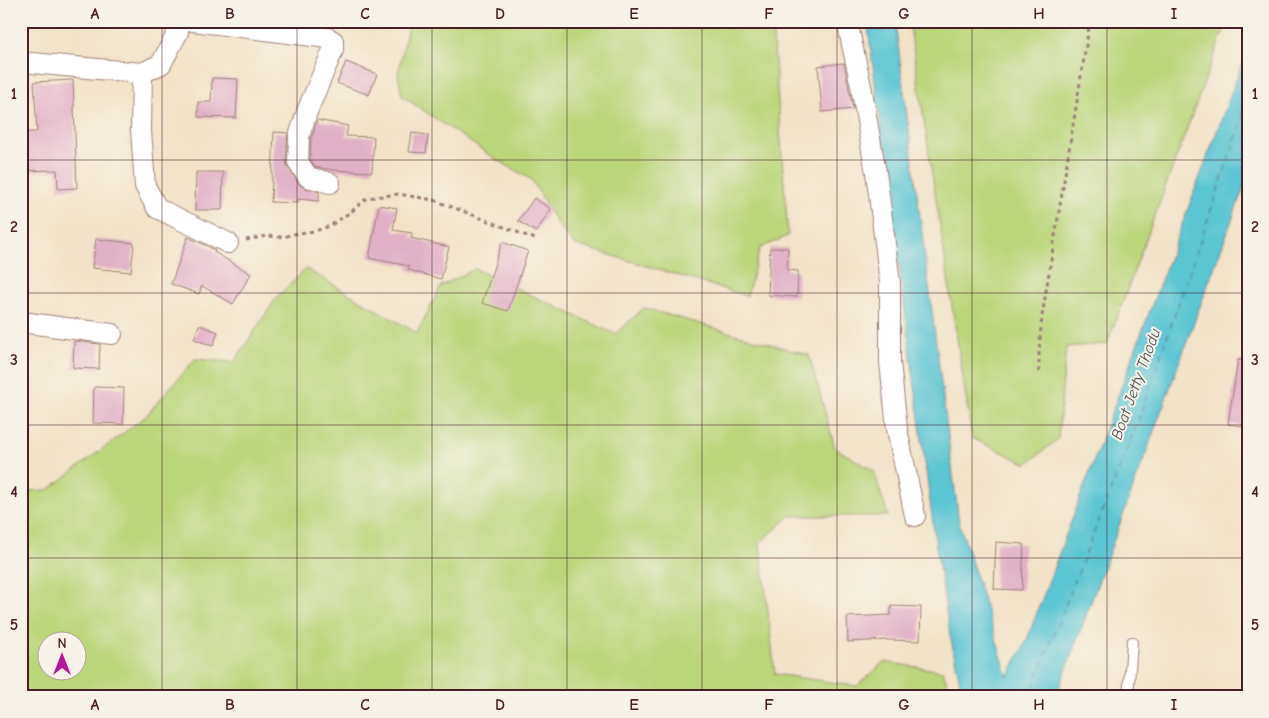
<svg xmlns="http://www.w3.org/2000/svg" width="1269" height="718" viewBox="0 0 1269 718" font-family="'Comic Neue',sans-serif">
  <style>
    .green { fill: #bbd57a; stroke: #827a52; fill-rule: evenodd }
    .water { fill: #5ac5d3; stroke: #52727f }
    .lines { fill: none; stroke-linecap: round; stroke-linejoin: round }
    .ferry { stroke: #4f515d; stroke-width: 1; stroke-dasharray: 6 5; stroke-linecap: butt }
    .building { fill: #e1b0c7 }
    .service-casing { stroke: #9e8079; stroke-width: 12 }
    .minor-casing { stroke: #9e8079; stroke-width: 22 }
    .path { stroke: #9e8079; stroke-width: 3; stroke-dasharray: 4 4; stroke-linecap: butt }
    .service { stroke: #fff; stroke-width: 10 }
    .minor { stroke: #fff; stroke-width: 20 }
    .grid { fill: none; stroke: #4a1f2b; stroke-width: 1; stroke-opacity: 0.55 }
    .labels { text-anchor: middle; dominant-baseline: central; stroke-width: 4; stroke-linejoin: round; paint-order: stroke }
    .water-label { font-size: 16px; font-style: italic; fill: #4f515d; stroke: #f7f3e8 }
    .neatline { fill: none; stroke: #4a1f2b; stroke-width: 2 }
    .grid-label { font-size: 16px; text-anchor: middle; font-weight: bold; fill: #4a1f2b }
  </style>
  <rect width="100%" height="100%" fill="#f7f3e8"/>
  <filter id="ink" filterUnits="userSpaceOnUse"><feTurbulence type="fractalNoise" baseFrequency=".02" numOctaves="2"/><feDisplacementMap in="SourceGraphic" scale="10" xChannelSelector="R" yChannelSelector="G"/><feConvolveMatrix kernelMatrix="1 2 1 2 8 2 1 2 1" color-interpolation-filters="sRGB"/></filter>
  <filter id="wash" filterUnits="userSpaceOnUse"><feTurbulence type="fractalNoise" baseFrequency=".0096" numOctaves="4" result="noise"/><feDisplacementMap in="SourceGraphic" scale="20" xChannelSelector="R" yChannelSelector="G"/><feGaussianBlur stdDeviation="1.12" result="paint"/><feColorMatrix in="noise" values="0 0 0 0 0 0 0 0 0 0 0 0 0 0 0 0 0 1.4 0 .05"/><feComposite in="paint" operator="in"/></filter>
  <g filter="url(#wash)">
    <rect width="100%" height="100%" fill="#f2e2c7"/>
    <path class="green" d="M 409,21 L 772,21 L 788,236 L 760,248 L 747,296 L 573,244 L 556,222 L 532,180 L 494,158 L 402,96 L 398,74 Z
      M 909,21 L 1227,21 L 1107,344 L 1066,347 L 1058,439 L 1027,464 L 972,438 Z
      M 306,269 L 417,333 L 441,286 L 475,269 L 615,334 L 644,308 L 809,355 L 835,448 L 874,471 L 888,516 L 790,516 L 760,543 L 775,674 L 857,686 L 884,662 L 943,671 L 951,697 L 21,697 L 21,491 L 48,490 L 145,417 L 195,359 L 234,362 L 277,297 ZM 48,640 L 78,640 L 78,670 L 48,670 Z"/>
    <path class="water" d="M 867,21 L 895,21 L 959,522 L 1008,677 L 1026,642 L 1248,48 L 1248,176 L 1056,697 L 963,697 L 950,635 L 935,540 Z"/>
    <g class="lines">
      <path class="ferry" d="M 1029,697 L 1138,421 L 1248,103"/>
    </g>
    <g id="blocks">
      <path class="building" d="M 346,62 L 377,74 L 369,95 L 337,83 Z
        M 844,63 L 853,109 L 822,112 L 818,66 Z
        M 212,78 L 238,79 L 236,118 L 198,117 L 198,102 L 211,102 Z
        M 73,80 L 77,188 L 58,189 L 57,170 L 21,171 L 21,132 L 37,132 L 34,82 Z
        M 317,120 L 348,126 L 346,136 L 374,137 L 372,172 L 333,170 L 315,167 L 310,159 L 311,138 L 313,134 Z
        M 274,132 L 288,133 L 286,162 L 288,168 L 299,184 L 305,188 L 319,192 L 319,201 L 298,199 L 298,203 L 271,202 Z
        M 412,133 L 428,135 L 426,153 L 409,152 Z
        M 196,172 L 223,172 L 222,210 L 195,210 Z
        M 534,198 L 551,209 L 536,232 L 518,221 Z
        M 379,205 L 397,208 L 393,230 L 412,233 L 411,238 L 449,247 L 441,279 L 408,270 L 409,266 L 369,258 Z
        M 188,237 L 215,250 L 214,252 L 251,274 L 233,304 L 202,286 L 199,294 L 171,284 Z
        M 96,239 L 134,243 L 131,272 L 92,268 Z
        M 502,242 L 528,251 L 508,311 L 482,303 Z
        M 770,248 L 788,248 L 787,270 L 798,271 L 797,297 L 768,295 Z
        M 199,325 L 218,332 L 213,346 L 194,339 Z
        M 74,341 L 100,344 L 99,369 L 73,368 Z
        M 1238,360 L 1248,360 L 1248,427 L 1228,424 Z
        M 94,387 L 124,388 L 123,424 L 93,423 Z
        M 996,542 L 1024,544 L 1022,590 L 994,589 Z
        M 891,606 L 921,607 L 920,641 L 889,640 L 848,642 L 847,617 L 891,615 Z"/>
    </g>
  </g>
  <g filter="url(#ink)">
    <use href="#blocks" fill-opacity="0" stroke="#9e8079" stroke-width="1"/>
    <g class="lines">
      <g class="service-casing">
        <path id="service" d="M 1128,697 L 1132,642"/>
      </g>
      <g class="minor-casing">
        <path id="minor" d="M 193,21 L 328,38 L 333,41 L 333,50 L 308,109 L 299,136 L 298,162 L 308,177 L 330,183
          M 847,21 L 861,86 L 877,179 L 890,283 L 890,362 L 897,429 L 915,516
          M 21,62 L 142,73 L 161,64 L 178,32 L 178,21
          M 142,73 L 141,130 L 145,186 L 157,208 L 228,243
          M 21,322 L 112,334"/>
      </g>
      <path class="path" d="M 246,240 L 267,236 L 283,237 L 298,233 L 315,231 L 330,226 L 352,211 L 367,198 L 398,194 L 434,200 L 535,239
        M 1039,372 L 1039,350 L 1042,316 L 1090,21"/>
      <use href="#service" class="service"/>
      <use href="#minor" class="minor"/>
    </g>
  </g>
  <path class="grid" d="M 162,21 L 162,697M 297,21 L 297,697M 432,21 L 432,697M 567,21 L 567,697M 702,21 L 702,697M 837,21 L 837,697M 972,21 L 972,697M 1107,21 L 1107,697M 21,160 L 1248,160M 21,293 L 1248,293M 21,425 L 1248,425M 21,558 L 1248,558"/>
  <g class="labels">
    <g class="water-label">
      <text transform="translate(1136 384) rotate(-70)">Boat Jetty Thodu</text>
    </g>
  </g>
  <rect width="1269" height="718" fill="none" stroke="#f7f3e8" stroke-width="55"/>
  <g transform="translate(62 656)"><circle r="24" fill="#f7f3e8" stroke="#b29e9c"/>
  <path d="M0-4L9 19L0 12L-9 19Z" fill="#b5179e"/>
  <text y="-8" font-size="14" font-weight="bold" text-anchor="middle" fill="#4a1f2b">N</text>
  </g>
  <rect x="28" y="28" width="1214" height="662" class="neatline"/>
  <g class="grid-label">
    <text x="95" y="19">A</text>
    <text x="230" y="19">B</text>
    <text x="365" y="19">C</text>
    <text x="500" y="19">D</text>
    <text x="634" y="19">E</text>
    <text x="769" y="19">F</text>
    <text x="904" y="19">G</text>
    <text x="1039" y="19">H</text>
    <text x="1174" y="19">I</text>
    <text x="14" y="99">1</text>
    <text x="1255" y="99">1</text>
    <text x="14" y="232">2</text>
    <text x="1255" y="232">2</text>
    <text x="14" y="365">3</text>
    <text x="1255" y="365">3</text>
    <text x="14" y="497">4</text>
    <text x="1255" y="497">4</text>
    <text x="14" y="630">5</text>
    <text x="1255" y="630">5</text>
    <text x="95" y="710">A</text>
    <text x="230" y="710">B</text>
    <text x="365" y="710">C</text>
    <text x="500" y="710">D</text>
    <text x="634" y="710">E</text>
    <text x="769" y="710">F</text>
    <text x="904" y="710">G</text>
    <text x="1039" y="710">H</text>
    <text x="1174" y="710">I</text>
  </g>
</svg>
